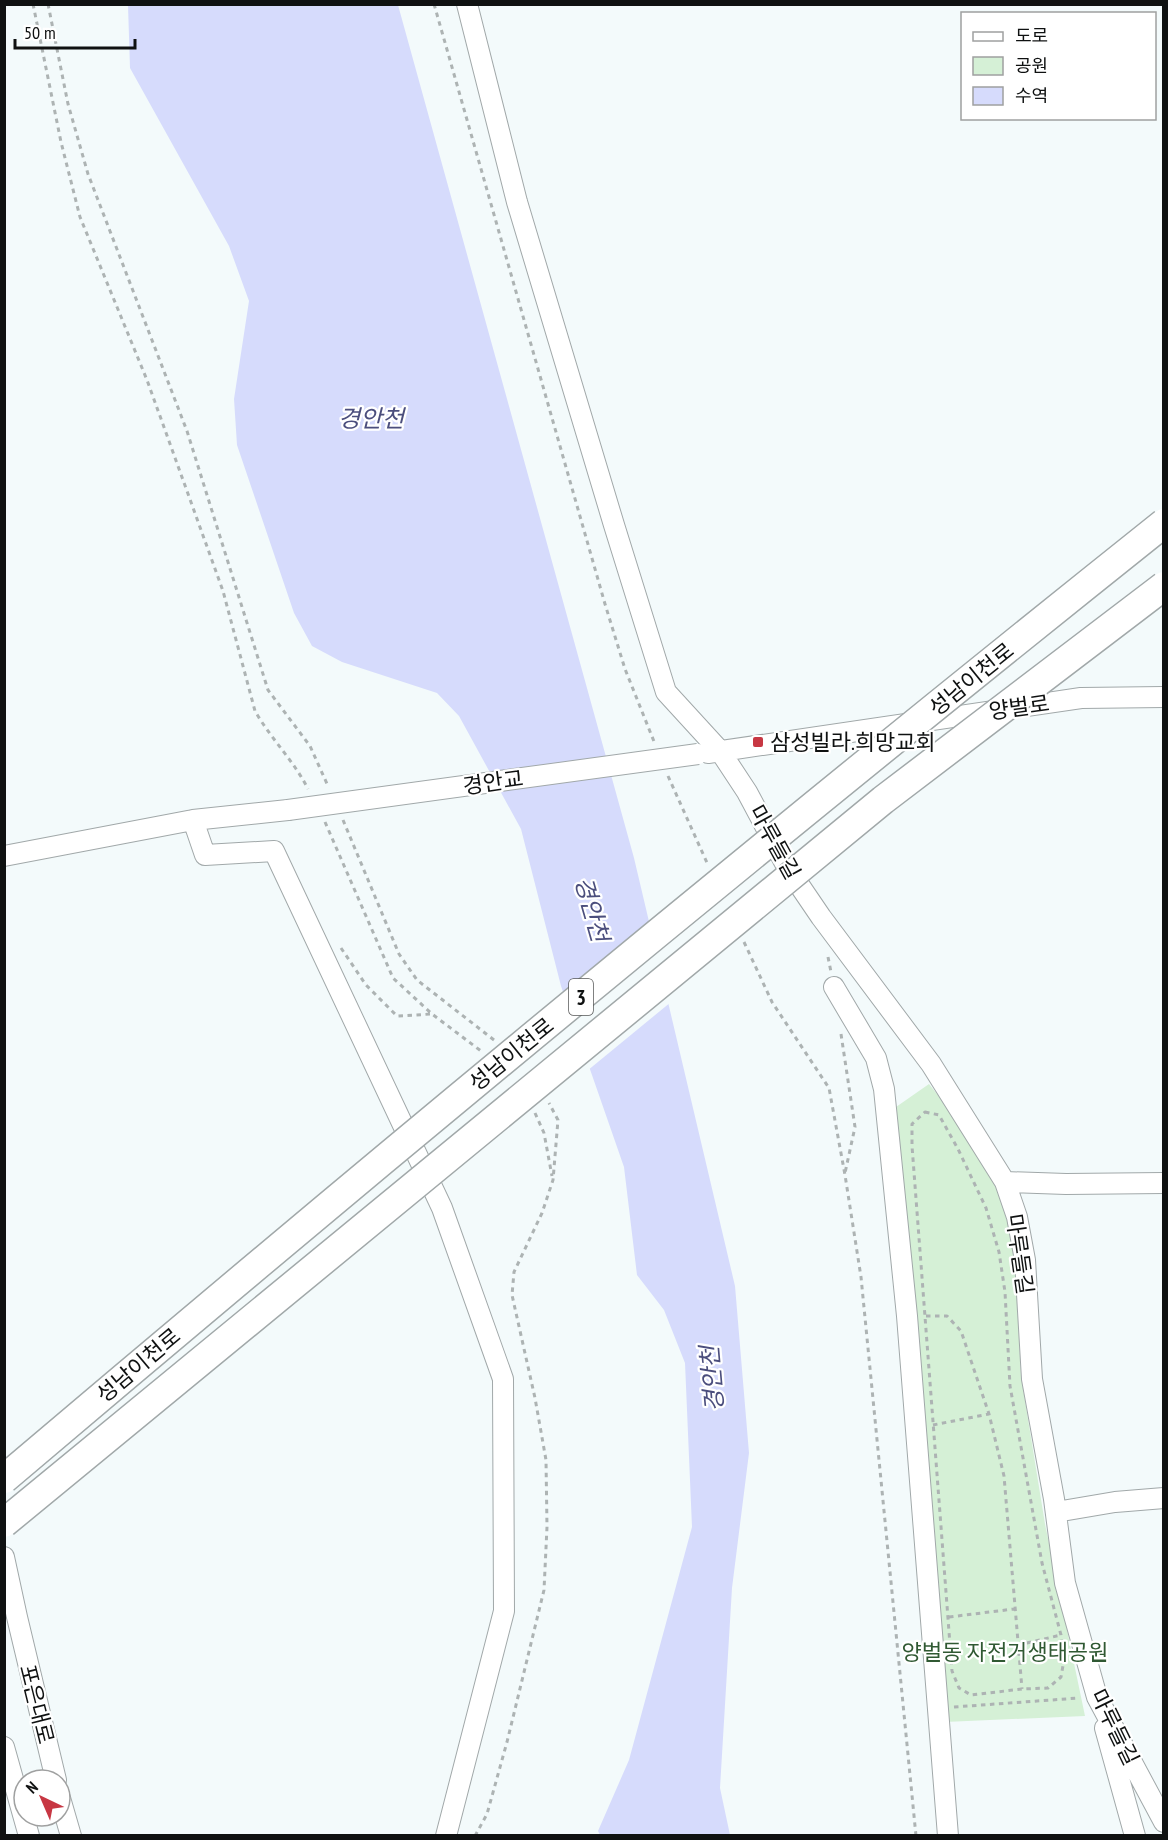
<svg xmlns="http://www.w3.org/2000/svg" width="1168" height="1840" viewBox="0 0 1168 1840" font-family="'PT Sans Narrow','Noto Sans KR',sans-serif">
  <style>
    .green { fill: #d5f0d6 }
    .water { fill: #d6dbfc }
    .pier { fill: #f3fafb }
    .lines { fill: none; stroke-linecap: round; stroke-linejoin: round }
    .minor-casing { stroke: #a1a8a9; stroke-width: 22 }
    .path { stroke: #adb3b3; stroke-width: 3; stroke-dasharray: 4.5 4.5; stroke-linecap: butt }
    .minor { stroke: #fff; stroke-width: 20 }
    .minor-bridge-casing { stroke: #a1a8a9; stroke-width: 22; stroke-linecap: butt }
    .highway-bridge-casing { stroke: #a1a8a9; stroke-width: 31; stroke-linecap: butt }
    .minor-bridge { stroke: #fff; stroke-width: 20 }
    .highway-bridge { stroke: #fff; stroke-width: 28 }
    .poi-dot { fill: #c73743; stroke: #fff; stroke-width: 2 }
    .labels { text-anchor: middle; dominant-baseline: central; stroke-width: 4.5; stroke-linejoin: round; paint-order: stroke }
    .shield { fill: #fff; stroke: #575858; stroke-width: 1.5 }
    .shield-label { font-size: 21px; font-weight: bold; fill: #0f1111 }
    .street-label { font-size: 22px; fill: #0f1111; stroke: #fff }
    .poi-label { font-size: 22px; fill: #0f1111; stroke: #fff; text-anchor: start }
    .park-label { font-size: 22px; fill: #305933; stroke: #fff }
    .water-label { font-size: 24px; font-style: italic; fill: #4b4e7d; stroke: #fff }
  </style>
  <rect width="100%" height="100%" fill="#f3fafb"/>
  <path class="green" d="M 929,1084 L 953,1114 L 995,1184 L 1014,1241 L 1021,1376 L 1045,1524 L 1085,1716 L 945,1722 L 896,1107 Z"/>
  <path class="water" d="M 128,5 L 398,5 L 634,858 L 735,1286 L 749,1453 L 732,1588 L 720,1788 L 730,1835 L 600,1835 L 598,1831 L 629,1760 L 692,1527 L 685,1363 L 664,1310 L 637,1275 L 624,1167 L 561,986 L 521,829 L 459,716 L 437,693 L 342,662 L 312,646 L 294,613 L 237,445 L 234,399 L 249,301 L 229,246 L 130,68 Z"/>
  <path class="pier" d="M 653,925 L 671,1002 L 587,1071 L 562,999 Z"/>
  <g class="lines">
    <g class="minor-casing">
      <path id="minor" d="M 467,4 L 517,202 L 614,525 L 666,692 L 720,751 L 747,792 L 787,867 L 821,917 L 931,1064 L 1005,1182 L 1017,1217 L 1025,1260 L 1032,1379 L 1054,1499 L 1065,1583 L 1097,1697 L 1164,1822
        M 708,753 L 1081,698 L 1164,697
        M 193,820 L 205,855 L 274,851 L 442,1208 L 503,1379 L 504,1611 L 446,1836
        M 4,856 L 193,820 L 288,810
        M 834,987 L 876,1058 L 884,1089 L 907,1316 L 948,1836
        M 1005,1182 L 1066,1184 L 1164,1183
        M 1056,1512 L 1115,1502 L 1164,1498
        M 4,1557 L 17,1617 L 56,1780
        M 1105,1728 L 1135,1836
        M 4,1747 L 29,1836
        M 60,1798 L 71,1836"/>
    </g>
    <path class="path" d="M 33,4 L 61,142 L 80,217 L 147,380 L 223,591 L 255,711 C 271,739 294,761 308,789
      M 48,4 L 68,104 L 88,174 L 187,431 L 268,690 L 310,746 L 328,786
      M 434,4 L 605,604 L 625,669 L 655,744
      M 668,776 L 708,865
      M 343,820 L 399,954 L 417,980 L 494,1040
      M 325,822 L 393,978 L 432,1014 L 481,1051
      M 744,942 L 772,1002 L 829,1088 L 845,1175 L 861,1277 L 916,1836
      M 341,948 L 366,985 L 397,1016 L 432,1014
      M 828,957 L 831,972
      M 841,1034 L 855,1127 L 845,1173
      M 925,1112 L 939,1115 L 958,1149 L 986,1208 L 999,1252 L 1005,1292 L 1010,1386 L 1042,1563 L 1061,1635 L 1064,1660 L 1061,1677 L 1048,1688 L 1022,1689 L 971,1695 L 959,1688 L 952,1671 L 912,1146 L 912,1124 Z
      M 535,1113 L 544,1133 L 552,1176
      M 926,1316 L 947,1316 L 961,1331 L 989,1414 L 1004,1476 L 1022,1689
      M 933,1425 L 989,1414
      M 949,1617 L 1014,1609
      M 1018,1645 L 1061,1635
      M 954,1707 L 1079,1698
      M 475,1836 L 487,1814 L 507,1742 L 544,1590 L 547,1527 L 546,1460 L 535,1398 L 512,1295 L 514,1272 L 542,1213 L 553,1180 L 558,1120 L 549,1103"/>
    <use href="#minor" class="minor"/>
    <g class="minor-bridge-casing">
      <path id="minor-bridge" d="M 288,810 L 698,754"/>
    </g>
    <g class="highway-bridge-casing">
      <path id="highway-bridge" d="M 4,1479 C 386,1155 772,836 1164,523
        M 4,1523 L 883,800 L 1164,586"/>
    </g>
    <use href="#minor-bridge" class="minor-bridge"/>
    <use href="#highway-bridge" class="highway-bridge"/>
  </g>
  <rect class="poi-dot" x="752" y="736" width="12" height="12" rx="3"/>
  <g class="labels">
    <rect class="shield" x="569" y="979" width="24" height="36" rx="4.5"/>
    <g class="shield-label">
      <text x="581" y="997">3</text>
    </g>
    <g class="street-label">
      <text transform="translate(971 679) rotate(-39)">성남이천로</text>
      <text transform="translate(1019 707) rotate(-8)">양벌로</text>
      <text transform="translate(493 782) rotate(-8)">경안교</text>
      <text transform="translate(775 842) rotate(61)">마루들길</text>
      <text transform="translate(511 1054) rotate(-39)">성남이천로</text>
      <text transform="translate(1020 1254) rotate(82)">마루들길</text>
      <text transform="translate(138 1365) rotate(-40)">성남이천로</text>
      <text transform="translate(37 1704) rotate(76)">포은대로</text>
      <text transform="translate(1115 1727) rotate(64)">마루들길</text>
    </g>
    <g class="poi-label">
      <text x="770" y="742">삼성빌라.희망교회</text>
    </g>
    <g class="park-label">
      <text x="1005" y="1652">양벌동 자전거생태공원</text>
    </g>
    <g class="water-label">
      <text x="371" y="418">경안천</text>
      <text transform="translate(592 909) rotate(74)">경안천</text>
      <text transform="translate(712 1379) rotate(-95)">경안천</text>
    </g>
  </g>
  <rect width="1168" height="1840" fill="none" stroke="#0f1111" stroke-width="12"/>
  <rect x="961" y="12" width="195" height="108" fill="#ffffff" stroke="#9fa0a0" stroke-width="1.5"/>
  <rect x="973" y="32" width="30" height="9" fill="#ffffff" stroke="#9fa0a0" stroke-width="1.5"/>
  <text x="1015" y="42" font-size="18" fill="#0f1111">도로</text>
  <rect x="973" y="57" width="30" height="18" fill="#d5f0d6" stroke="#9fa0a0" stroke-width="1.5"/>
  <text x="1015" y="72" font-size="18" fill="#0f1111">공원</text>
  <rect x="973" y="87" width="30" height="18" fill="#d6dbfc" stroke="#9fa0a0" stroke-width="1.5"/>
  <text x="1015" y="102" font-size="18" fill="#0f1111">수역</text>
  <g transform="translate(42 1798) rotate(316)"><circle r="28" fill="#ffffff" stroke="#9fa0a0" stroke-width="1.5"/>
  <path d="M0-4.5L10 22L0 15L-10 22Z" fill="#c73743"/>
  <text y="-9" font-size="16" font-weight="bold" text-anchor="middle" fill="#0f1111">N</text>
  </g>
  <path d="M15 39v9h120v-9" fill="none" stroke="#0f1111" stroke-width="3"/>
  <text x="24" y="39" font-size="18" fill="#0f1111" stroke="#ffffff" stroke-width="4.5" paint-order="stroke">50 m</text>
</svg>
